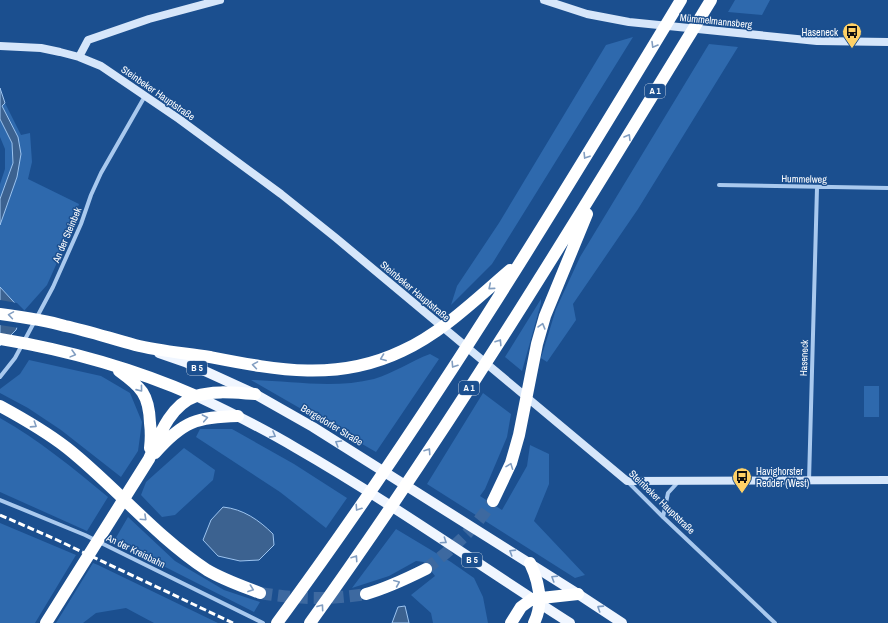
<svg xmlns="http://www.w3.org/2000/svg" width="888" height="623" viewBox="0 0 888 623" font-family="'Archivo Narrow',sans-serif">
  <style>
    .green { fill: #2e69ad }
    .water { fill: #3c6290; stroke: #9cc4f0 }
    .pier { fill: #1b4f8f }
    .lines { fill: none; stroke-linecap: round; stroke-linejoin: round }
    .highway-tunnel { stroke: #3d69a0; stroke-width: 12; stroke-dasharray: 12 6; stroke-linecap: butt }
    .street { stroke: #a9c9ee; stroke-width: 4 }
    .secondary { stroke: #d6e6fa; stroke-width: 8 }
    .primary { stroke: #f0f6ff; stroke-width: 10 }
    .highway { stroke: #fff; stroke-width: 12 }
    .rail { stroke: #fff; stroke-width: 3; stroke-dasharray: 7 3; stroke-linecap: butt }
    .oneway { stroke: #829ec1 }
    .oneway2 { stroke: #7b9ac1 }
    .labels { text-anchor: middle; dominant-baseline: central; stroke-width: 3; stroke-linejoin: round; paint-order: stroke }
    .shield { fill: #1b4f8f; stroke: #bbcadd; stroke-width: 1 }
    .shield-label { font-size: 9px; font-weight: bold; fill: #fff }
    .street-label { font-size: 10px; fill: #fff; stroke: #1b4f8f }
    .poi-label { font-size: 10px; fill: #fff; stroke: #1b4f8f; text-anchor: end }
  </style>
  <rect width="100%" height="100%" fill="#1b4f8f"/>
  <path class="green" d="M 735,0 L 770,0 L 762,15 L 728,12 Z
    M 633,37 L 492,264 L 451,305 L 457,286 L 499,223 L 606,45 Z
    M 709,44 L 738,47 L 638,209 L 573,304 L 576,320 L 547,362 L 541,358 L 556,309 L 580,257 Z
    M 5,103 L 21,135 L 30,133 L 32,162 L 28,179 L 79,204 L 64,247 L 47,285 L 23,312 L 0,287 L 0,225 L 17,177 L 18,137 L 2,106 Z
    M 0,119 L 12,143 L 13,163 L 0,199 L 0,184 L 5,169 L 5,149 L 0,137 Z
    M 541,299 L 541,303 L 522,371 L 505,357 Z
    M 430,354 L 439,359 L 376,452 L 251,380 C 291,381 334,389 374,379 C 394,373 411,361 430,354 Z
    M 29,360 L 101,376 L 130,393 L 142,422 L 138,451 L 121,477 L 61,430 L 28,408 L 0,393 L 0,389 L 20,374 Z
    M 864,386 L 879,386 L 879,417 L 864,417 Z
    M 483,393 L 511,414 L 507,437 L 485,489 L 480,496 L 502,510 L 527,466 L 530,445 L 549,454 L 549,484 L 534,521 L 585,575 L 575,578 L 427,484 Z
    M 0,418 C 39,440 73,468 108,497 L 87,531 L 0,492 Z
    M 200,429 L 232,429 L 294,464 L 347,498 L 326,528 L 280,492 L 196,437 Z
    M 184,448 L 215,470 L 213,480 L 175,515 L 162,517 L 141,495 L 146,482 Z
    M 128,517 L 175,561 L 224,590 L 260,602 L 254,612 L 114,541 Z
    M 0,523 L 76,555 L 35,623 L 0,623 Z
    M 396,529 L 451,562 L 474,578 L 483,597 L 488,623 L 433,623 L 431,613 L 411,595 L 435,576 L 424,562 L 416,561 L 389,576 L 352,588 Z
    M 93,563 L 98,565 L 218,623 L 154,623 L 126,608 L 96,613 L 83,623 L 56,623 Z"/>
  <path class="water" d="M 0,88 L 5,103 L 2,106 L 18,137 L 21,154 L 17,177 L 0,225 L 0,199 L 13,163 L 12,143 L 0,119 Z
    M 0,287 L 23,312 L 16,330 L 0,346 Z
    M 223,507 C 243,509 259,520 273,534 L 274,545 L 259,560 L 240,561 L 218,556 L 203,540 L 211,520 Z
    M 405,606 L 409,623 L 392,623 L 398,607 Z"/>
  <path class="pier" d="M 0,300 L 17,303 L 25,311 L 19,328 L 0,325 Z"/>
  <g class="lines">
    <path class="highway-tunnel" d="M 426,569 C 454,547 473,531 493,501
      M 260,593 C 297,599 329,600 366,594"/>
    <path class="street" d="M 719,185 L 888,188
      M 0,377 L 15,358 L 53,287 L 81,224 L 91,195 L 101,173 L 145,96
      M 809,481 L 817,188
      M 628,482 L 663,517 L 775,623
      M 0,500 L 85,535 L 263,623
      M 663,517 L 668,493 L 679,481"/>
    <path class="secondary" d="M 544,0 L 587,14 L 629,22 L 817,41 L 888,42
      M 0,46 L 41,48 L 60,52 L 79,57 L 101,66 L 179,119 L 281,194 L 336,238 L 627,481 L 888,480
      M 79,57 L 88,40 L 149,19 L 220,0"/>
    <path class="primary" d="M 159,353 L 185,362 L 255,394 L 313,427 L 578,594 L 622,623
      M 196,396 C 230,412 264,429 296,448 C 390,502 479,565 570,623"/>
    <path class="highway" d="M 0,314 C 22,317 44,320 65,326 C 89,331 112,339 135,345 C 159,351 185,353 210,357 C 277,370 337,382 402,351 C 443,332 476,299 510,270
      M 0,339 C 67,350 134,369 196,396
      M 119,371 C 141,387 149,394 150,423 C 151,431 151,440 150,448
      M 0,406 C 24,419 45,431 67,448 C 115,486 155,536 207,570 C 224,580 242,586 260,593
      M 155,453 C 183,421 197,417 238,416
      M 493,501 L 511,463 L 519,435 L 537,344 L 545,316 L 587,214
      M 530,563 C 539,582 544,603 534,623
      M 366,594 C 387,588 406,579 426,569
      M 46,623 L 149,459 C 159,436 170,405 196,396 C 214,390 237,393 255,394
      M 277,623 C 424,424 553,212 681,0
      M 310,623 C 454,423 582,211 711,0
      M 511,623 L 521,607 L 532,599 L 578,594"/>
    <path class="rail" d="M 0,515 L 55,539 L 233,623"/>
  </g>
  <defs><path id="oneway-chevron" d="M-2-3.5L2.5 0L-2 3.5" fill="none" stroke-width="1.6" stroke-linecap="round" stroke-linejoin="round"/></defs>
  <g class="oneway">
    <use href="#oneway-chevron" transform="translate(654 45) rotate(121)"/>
    <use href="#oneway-chevron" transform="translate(628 137) rotate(-59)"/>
    <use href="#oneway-chevron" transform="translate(586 156) rotate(122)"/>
    <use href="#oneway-chevron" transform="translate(491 287) rotate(140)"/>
    <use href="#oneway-chevron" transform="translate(11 315) rotate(-171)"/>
    <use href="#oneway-chevron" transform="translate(542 326) rotate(-74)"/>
    <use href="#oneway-chevron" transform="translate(499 342) rotate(-57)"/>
    <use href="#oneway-chevron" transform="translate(73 354) rotate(15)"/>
    <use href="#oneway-chevron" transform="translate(383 358) rotate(159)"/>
    <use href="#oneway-chevron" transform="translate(255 365) rotate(-171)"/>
    <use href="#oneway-chevron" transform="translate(454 365) rotate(123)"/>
    <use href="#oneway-chevron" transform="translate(140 389) rotate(51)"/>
    <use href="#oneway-chevron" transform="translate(205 418) rotate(-11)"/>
    <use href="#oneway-chevron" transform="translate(34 425) rotate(33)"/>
    <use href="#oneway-chevron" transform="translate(428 451) rotate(-56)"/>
    <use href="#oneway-chevron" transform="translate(510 466) rotate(-69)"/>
    <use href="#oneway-chevron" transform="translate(358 508) rotate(124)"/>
    <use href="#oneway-chevron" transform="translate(144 518) rotate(43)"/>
    <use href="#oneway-chevron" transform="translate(355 558) rotate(-56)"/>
    <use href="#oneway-chevron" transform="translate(397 583) rotate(-23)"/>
    <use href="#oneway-chevron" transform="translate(251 589) rotate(20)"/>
    <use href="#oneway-chevron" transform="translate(321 607) rotate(-54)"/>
  </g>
  <g class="oneway2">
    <use href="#oneway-chevron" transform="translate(273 435) rotate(29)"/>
    <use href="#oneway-chevron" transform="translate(338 443) rotate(-149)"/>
    <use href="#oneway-chevron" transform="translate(444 541) rotate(34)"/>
    <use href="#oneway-chevron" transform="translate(512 552) rotate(-148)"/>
    <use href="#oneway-chevron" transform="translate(554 578) rotate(-148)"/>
    <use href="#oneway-chevron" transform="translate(600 608) rotate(-147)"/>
  </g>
  <defs>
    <g id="bus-pin" transform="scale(1)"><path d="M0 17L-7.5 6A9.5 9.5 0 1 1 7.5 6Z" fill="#ffd166" stroke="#1b4f8f"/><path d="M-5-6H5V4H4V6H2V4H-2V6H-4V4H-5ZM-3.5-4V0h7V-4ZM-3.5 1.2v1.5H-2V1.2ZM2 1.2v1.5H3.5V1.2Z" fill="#111"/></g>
  </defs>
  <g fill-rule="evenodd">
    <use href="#bus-pin" x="852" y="32"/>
    <use href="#bus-pin" x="742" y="477"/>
  </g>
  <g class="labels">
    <g class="shield">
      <rect x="645" y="84" width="20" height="14" rx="3"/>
      <rect x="187" y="361" width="20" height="14" rx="3"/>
      <rect x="459" y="381" width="20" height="14" rx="3"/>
      <rect x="462" y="553" width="20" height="14" rx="3"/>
    </g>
    <g class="shield-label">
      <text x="655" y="91">A 1</text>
      <text x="197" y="368">B 5</text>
      <text x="469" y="388">A 1</text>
      <text x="472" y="560">B 5</text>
    </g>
    <g class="street-label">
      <text transform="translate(716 21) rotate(6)">Mümmelmannsberg</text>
      <text transform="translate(158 93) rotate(35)">Steinbeker Hauptstraße</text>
      <text transform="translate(804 179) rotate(1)">Hummelweg</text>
      <text transform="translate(67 235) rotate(-67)">An der Steinbek</text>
      <text transform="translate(415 291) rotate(40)">Steinbeker Hauptstraße</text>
      <text transform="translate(804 358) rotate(-88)">Haseneck</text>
      <text transform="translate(332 425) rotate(31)">Bergedorfer Straße</text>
      <text transform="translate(662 502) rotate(44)">Steinbeker Hauptstraße</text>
      <text transform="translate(136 551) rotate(26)">An der Kreisbahn</text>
    </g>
    <g class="poi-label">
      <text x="838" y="32">Haseneck</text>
      <text x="756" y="471" text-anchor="start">Havighorster<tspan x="756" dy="12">Redder (West)</tspan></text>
    </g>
  </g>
</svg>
